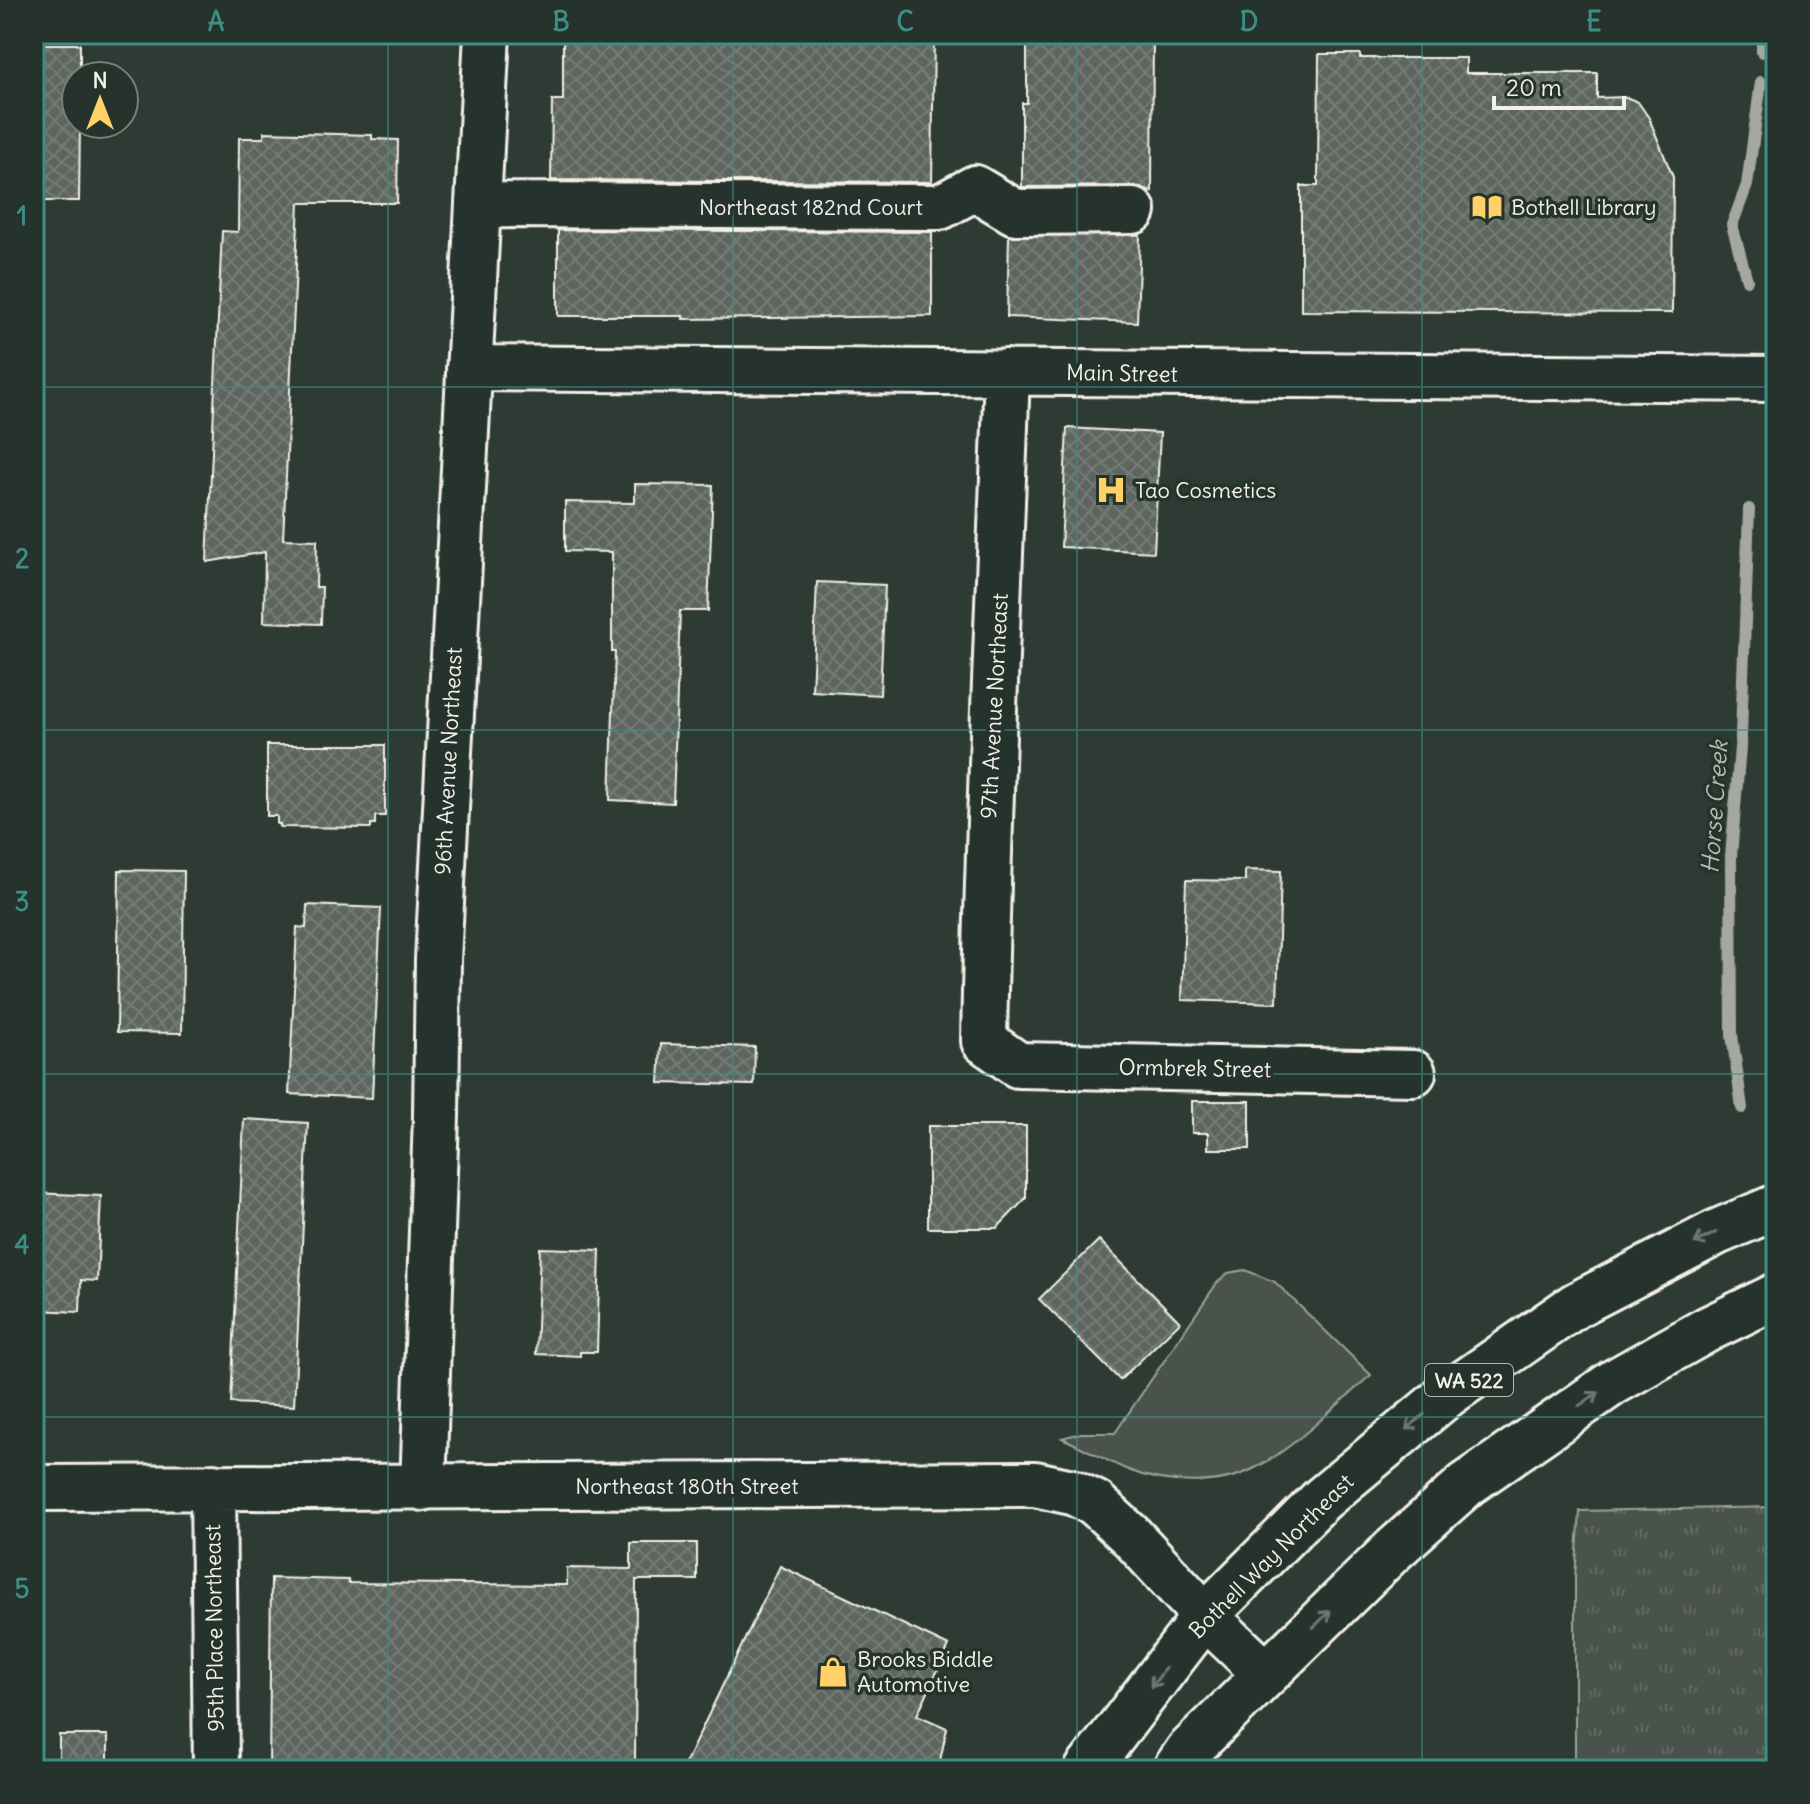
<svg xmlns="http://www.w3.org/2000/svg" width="1810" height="1804" viewBox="0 0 1810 1804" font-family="Delius,sans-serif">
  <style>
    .grass { fill: #48524c; stroke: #9ea29a; stroke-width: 2 }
    .park { fill: url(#park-tufts); stroke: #9ea29a; stroke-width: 2 }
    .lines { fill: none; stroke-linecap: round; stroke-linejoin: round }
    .stream { stroke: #a4a8a0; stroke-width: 12 }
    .building { fill: url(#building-cross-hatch); stroke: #f4f1e8; stroke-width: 2 }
    .minor-casing { stroke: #f4f1e8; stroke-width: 50 }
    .major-casing { stroke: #f4f1e8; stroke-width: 50 }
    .minor { stroke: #26332d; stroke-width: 44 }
    .major { stroke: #26332d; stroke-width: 44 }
    .oneway { stroke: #6e766e }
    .grid { fill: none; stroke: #3d8f86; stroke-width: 2; stroke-opacity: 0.55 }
    .labels { text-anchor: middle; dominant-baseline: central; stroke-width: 7; stroke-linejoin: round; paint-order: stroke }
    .shield { fill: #26332d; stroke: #b6b8b0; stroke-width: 2 }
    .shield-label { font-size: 20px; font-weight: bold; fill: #f4f1e8 }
    .street-label { font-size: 22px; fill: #f4f1e8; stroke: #26332d }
    .poi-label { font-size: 22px; fill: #f4f1e8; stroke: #26332d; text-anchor: start }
    .water-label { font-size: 24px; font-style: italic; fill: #b8bab2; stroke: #26332d }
    .neatline { fill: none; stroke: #3d8f86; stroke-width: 3 }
    .grid-label { font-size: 26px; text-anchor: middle; font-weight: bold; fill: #3d8f86 }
  </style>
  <defs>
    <pattern id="park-tufts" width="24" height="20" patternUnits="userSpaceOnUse" patternTransform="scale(2)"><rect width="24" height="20" fill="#48524c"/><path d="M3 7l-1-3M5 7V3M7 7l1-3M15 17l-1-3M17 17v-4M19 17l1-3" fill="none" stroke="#636b66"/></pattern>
    <pattern id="building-cross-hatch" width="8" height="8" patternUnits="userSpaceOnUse" patternTransform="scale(2)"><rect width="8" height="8" fill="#5c655e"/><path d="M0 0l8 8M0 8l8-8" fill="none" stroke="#747c75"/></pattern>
  </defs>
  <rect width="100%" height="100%" fill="#2e3b34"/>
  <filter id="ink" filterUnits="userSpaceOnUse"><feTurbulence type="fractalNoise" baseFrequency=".0125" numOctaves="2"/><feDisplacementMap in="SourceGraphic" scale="16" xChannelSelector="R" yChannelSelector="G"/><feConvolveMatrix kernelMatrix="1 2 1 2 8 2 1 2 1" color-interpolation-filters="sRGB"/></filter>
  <g filter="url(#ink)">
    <path class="grass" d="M 1245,1270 L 1275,1282 L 1371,1375 C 1336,1405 1296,1447 1255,1468 C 1220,1487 1165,1485 1128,1470 C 1106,1461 1085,1448 1062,1438 L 1081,1433 L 1115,1433 L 1217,1283 L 1228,1273 Z"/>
    <path class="park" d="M 1776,1507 L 1776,1770 L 1575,1770 L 1575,1577 L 1580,1511 Z"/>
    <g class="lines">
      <path class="stream" d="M 1762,34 L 1762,52
        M 1747,280 L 1732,225 L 1747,185 L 1761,82
        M 1742,1108 L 1732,1035 L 1731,857 L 1741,735 L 1749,509"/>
    </g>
    <path class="building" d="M 563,34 L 934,34 L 932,182 L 551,180 L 552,100 L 563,100 Z
      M 1027,34 L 1153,34 L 1152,192 L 1133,186 L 1022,187 L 1022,103 L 1027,103 Z
      M 34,44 L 80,44 L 80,76 L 76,76 L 76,124 L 80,124 L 79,201 L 34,201 Z
      M 1319,54 L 1360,54 L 1360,58 L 1466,58 L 1466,73 L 1597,73 L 1597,98 L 1626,97 L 1638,102 L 1649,118 L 1673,177 L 1672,313 L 1301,311 L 1301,186 L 1318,186 Z
      M 264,132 L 372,135 L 372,139 L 398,140 L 397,203 L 299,203 L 283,539 L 317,540 L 316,587 L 322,587 L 321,624 L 264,622 L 265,552 L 207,562 L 222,231 L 238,232 L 239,138 L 264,138 Z
      M 558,230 L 932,232 L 932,316 L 683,319 L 683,316 L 558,316 Z
      M 1140,234 L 1137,322 L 1007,317 L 1009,236 Z
      M 1067,428 L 1160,433 L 1154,552 L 1061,547 Z
      M 635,484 L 713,485 L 708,611 L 680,611 L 673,803 L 610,800 L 615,652 L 612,652 L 612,552 L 565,551 L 565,502 L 635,503 Z
      M 817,582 L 885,585 L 880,695 L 812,691 Z
      M 267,745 L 385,745 L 385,816 L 375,816 L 375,824 L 371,824 L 371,828 L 280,827 L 280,824 L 277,824 L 277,816 L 267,816 Z
      M 119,870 L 184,871 L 182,1033 L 117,1032 Z
      M 1245,870 L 1281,871 L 1277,1003 L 1182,1000 L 1186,880 L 1245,881 Z
      M 307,905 L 381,908 L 372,1098 L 289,1094 L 297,927 L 306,928 Z
      M 661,1044 L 755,1047 L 754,1085 L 659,1083 Z
      M 1192,1101 L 1250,1101 L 1250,1149 L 1208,1149 L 1208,1133 L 1192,1133 Z
      M 244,1119 L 308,1123 L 294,1406 L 231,1403 Z
      M 928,1126 L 1026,1126 L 1026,1198 L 997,1228 L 928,1228 Z
      M 34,1193 L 101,1196 L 97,1281 L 81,1280 L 80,1312 L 34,1310 Z
      M 1099,1240 L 1180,1322 L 1120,1380 L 1039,1299 Z
      M 540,1248 L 600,1250 L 597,1352 L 580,1352 L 580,1356 L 536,1354 Z
      M 631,1543 L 697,1543 L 697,1580 L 636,1580 L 635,1770 L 269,1770 L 271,1578 L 348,1580 L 348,1583 L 567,1585 L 567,1568 L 631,1569 Z
      M 780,1566 L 949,1646 L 917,1715 L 947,1728 L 938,1770 L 682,1770 Z
      M 59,1735 L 108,1735 L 108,1770 L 59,1770 Z"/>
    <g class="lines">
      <g class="minor-casing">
        <path id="minor" d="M 478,205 L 940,207 L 975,188 L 1015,212 L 1133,211
          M 469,368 L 1776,379
          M 1007,372 C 999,595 988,818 984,1041 L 1018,1065 L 1413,1073
          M 213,1486 L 216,1770
          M 34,1488 L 1035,1484 L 1072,1492 L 1095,1503 L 1132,1537 L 1205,1616 L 1266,1674
          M 423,1488 L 436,1116 L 438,960 L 487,34"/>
      </g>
      <g class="major-casing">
        <path id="major" d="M 1087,1770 L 1205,1616 L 1322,1499 L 1447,1395 L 1576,1305 L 1717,1232 L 1776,1207
          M 1175,1770 L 1188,1751 L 1391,1552 L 1467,1484 L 1614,1382 L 1708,1329 L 1776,1296"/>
      </g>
      <use href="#minor" class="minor"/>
      <use href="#major" class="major"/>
    </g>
    <defs><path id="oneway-shaft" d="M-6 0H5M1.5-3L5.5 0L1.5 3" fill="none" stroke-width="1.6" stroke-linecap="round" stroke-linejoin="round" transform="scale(2)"/></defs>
    <g class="oneway">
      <use href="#oneway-shaft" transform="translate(1705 1238) rotate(153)"/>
      <use href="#oneway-shaft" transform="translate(1589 1399) rotate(-34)"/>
      <use href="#oneway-shaft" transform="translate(1415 1422) rotate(140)"/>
      <use href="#oneway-shaft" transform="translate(1322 1619) rotate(-44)"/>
      <use href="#oneway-shaft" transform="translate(1158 1678) rotate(127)"/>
    </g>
  </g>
  <path class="grid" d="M 388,34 L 388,1770M 733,34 L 733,1770M 1077,34 L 1077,1770M 1422,34 L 1422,1770M 34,387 L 1776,387M 34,730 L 1776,730M 34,1074 L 1776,1074M 34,1417 L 1776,1417"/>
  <defs>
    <g id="library-bare" transform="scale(2.4)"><path d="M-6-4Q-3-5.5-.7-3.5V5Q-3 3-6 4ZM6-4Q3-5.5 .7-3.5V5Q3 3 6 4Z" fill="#ffd166" stroke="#26332d" stroke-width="2.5" paint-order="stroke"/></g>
    <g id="hospital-bare" transform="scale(2.4)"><path d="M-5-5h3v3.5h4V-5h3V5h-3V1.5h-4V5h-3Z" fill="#ffd166" stroke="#26332d" stroke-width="2.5" paint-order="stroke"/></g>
    <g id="shop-bare" transform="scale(2.4)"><path d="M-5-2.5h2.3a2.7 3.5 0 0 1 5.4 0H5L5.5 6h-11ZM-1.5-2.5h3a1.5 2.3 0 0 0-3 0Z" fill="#ffd166" stroke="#26332d" stroke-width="2.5" paint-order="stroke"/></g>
  </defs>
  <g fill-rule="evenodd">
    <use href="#library-bare" x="1487" y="207"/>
    <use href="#hospital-bare" x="1111" y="490"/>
    <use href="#shop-bare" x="833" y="1672"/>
  </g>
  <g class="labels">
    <rect class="shield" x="1425" y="1364" width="88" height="32" rx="6"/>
    <g class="shield-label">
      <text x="1469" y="1380">WA 522</text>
    </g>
    <g class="street-label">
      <text x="811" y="207">Northeast 182nd Court</text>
      <text transform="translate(1122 373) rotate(1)">Main Street</text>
      <text transform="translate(994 706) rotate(-87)">97th Avenue Northeast</text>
      <text transform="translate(448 761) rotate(-87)">96th Avenue Northeast</text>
      <text transform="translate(1195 1068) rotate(1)">Ormbrek Street</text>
      <text x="687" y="1486">Northeast 180th Street</text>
      <text transform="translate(1271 1556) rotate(-45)">Bothell Way Northeast</text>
      <text transform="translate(214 1628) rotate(-91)">95th Place Northeast</text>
    </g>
    <g class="poi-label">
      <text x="1511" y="207">Bothell Library</text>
      <text x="1135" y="490">Tao Cosmetics</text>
      <text x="857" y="1659">Brooks Biddle<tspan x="857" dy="25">Automotive</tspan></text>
    </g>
    <g class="water-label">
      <text transform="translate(1714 807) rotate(-86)">Horse Creek</text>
    </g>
  </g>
  <rect width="1810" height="1804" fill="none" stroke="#26332d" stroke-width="88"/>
  <g transform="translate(100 100)"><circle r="38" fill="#26332d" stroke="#787f78" stroke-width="2"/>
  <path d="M0-6L14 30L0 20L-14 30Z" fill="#ffd166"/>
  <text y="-12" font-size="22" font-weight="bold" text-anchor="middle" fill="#f4f1e8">N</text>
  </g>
  <path d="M1494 96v12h130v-12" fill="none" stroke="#f4f1e8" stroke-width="4"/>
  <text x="1506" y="96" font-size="24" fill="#f4f1e8" stroke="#26332d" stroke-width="6" paint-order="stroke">20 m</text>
  <rect x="44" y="44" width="1722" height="1716" class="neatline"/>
  <g class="grid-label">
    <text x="216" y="31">A</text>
    <text x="561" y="31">B</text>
    <text x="905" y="31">C</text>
    <text x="1249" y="31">D</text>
    <text x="1594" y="31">E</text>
    <text x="22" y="225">1</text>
    <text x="22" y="568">2</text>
    <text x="22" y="911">3</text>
    <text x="22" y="1254">4</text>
    <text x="22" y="1598">5</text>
  </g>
</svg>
